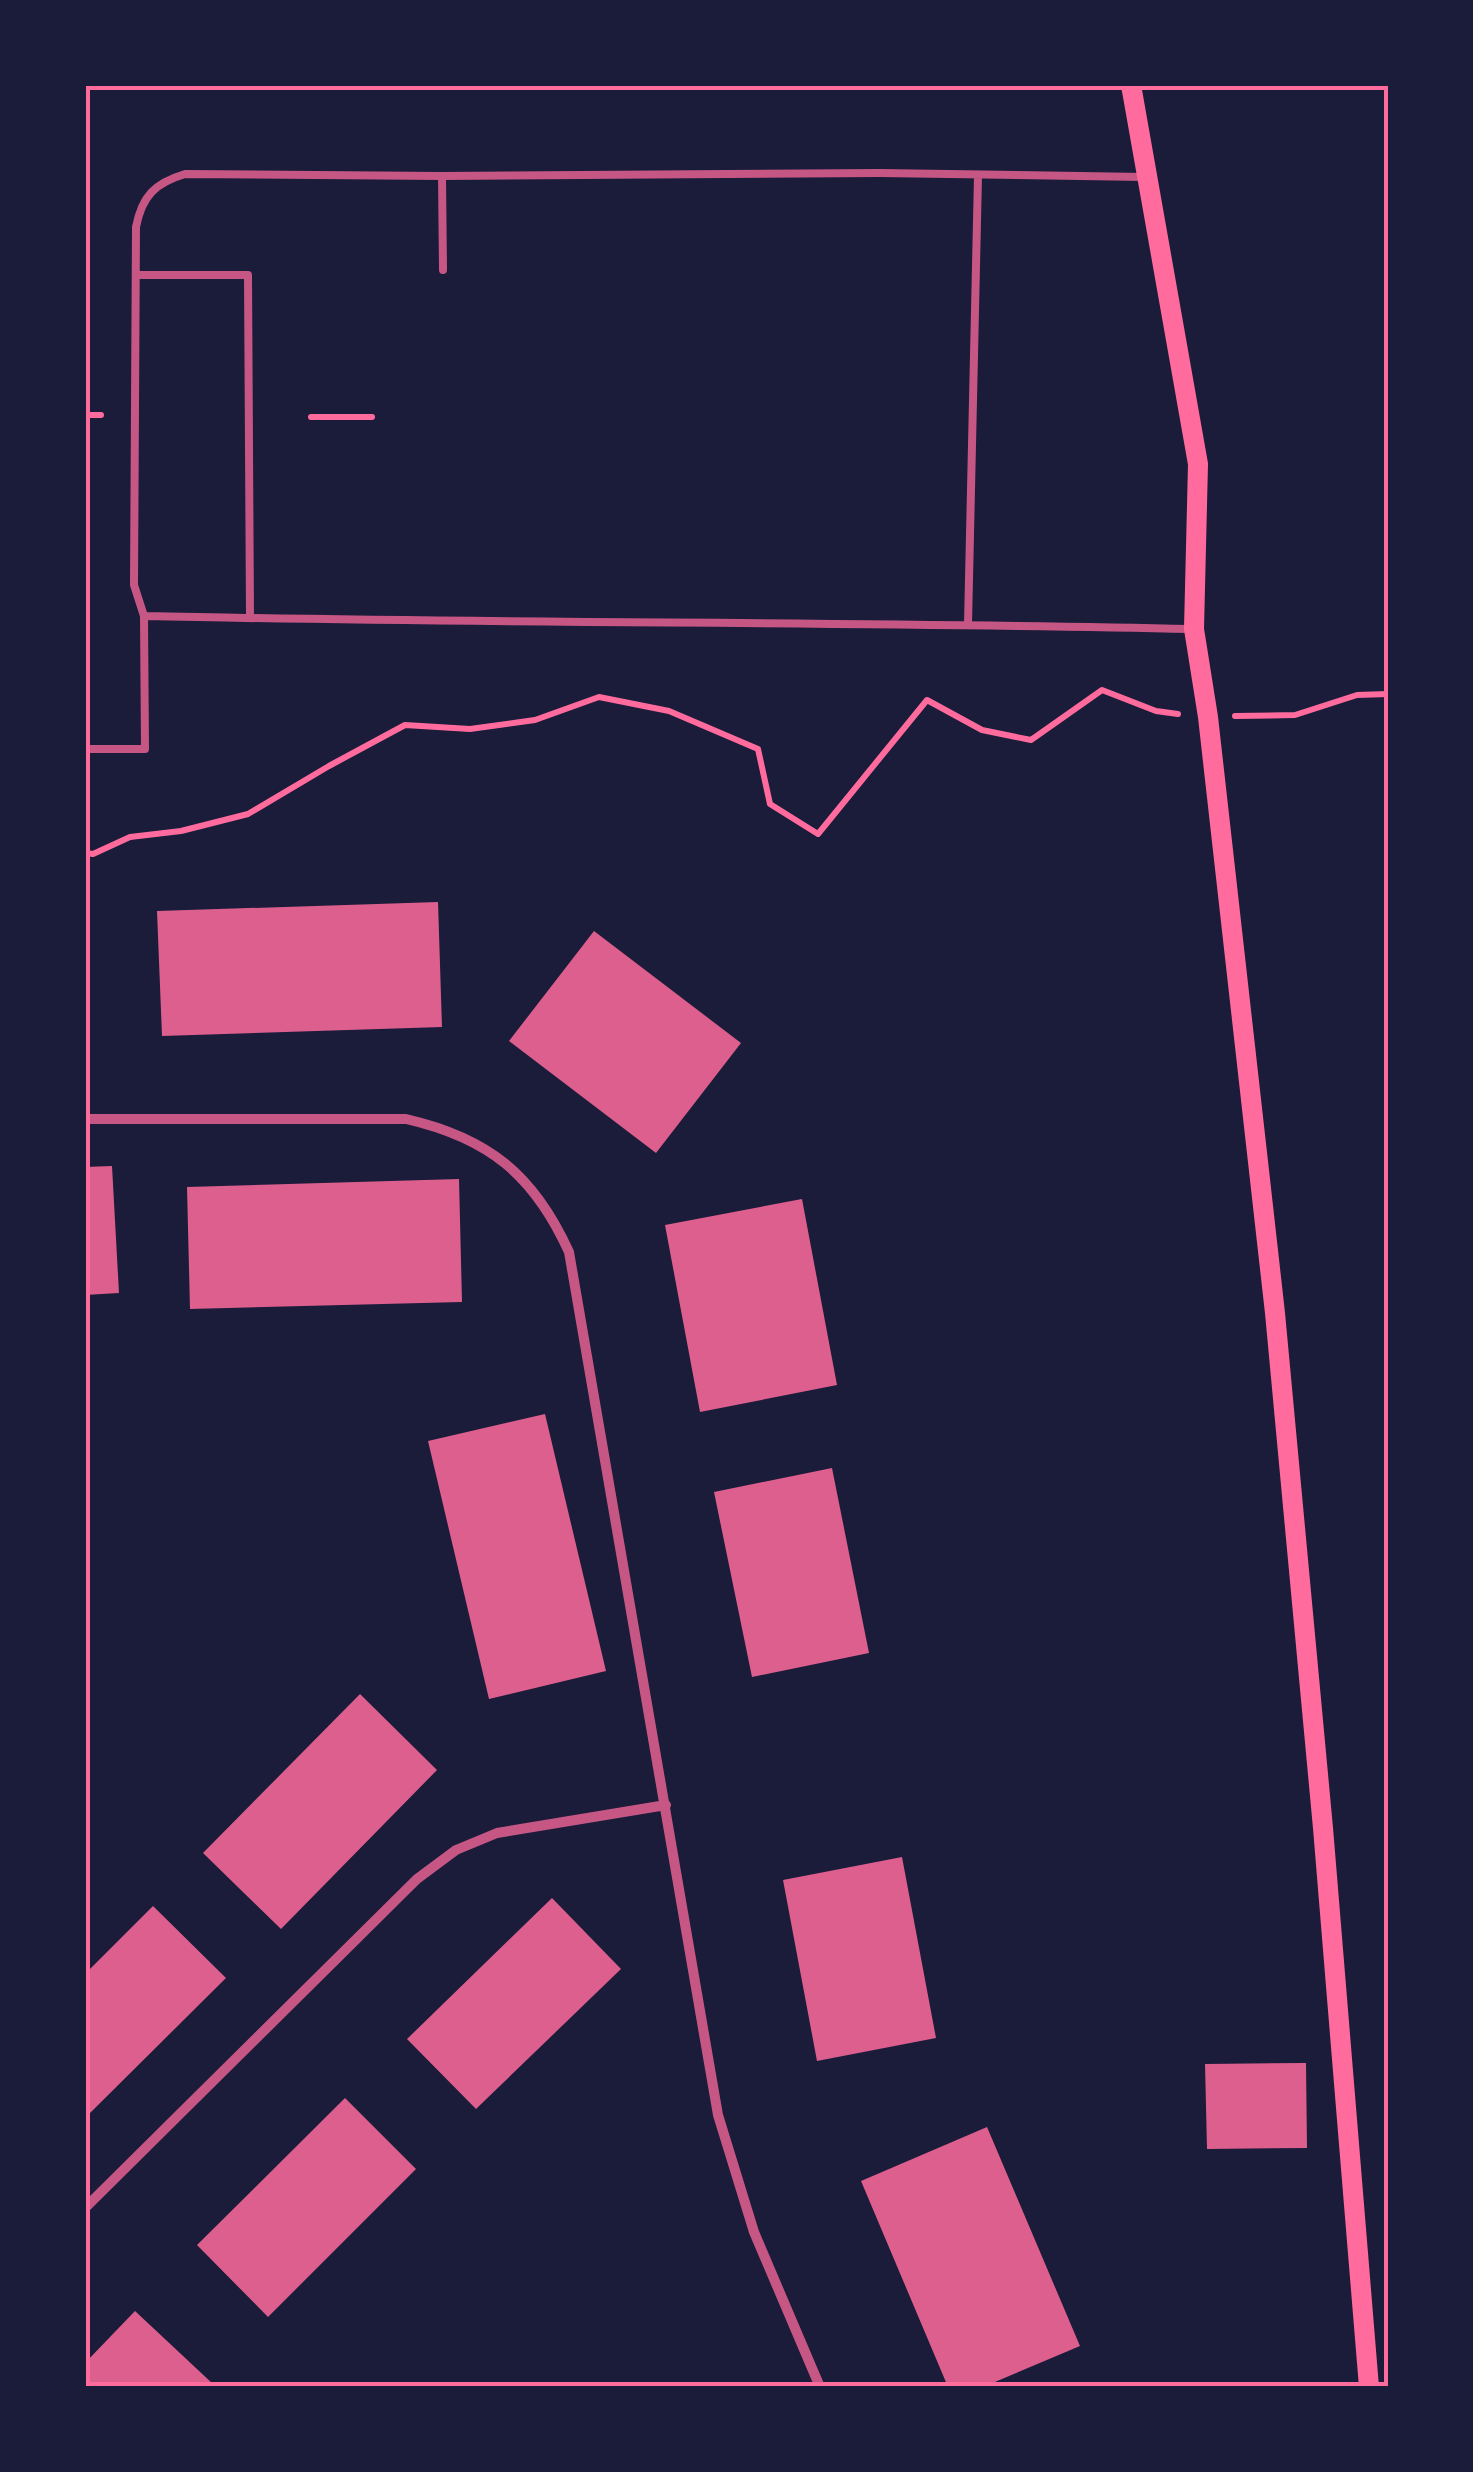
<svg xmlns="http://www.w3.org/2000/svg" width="1473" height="2472" viewBox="0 0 1473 2472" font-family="'Crimson Pro',serif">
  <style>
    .building { fill: #dd5f8e }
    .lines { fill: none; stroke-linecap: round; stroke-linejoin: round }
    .path { stroke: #ff6b9d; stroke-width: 6 }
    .service { stroke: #c65784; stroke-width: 8 }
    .minor { stroke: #c65784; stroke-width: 10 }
    .secondary { stroke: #ff6b9d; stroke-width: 20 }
    .neatline { fill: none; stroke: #ff6b9d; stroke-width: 4 }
  </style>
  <rect width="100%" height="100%" fill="#1b1b3a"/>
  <path class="building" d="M 438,902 L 442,1027 L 162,1036 L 157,911 Z
    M 594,931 L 741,1043 L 656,1153 L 509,1041 Z
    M 112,1166 L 119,1293 L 85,1295 L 85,1167 Z
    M 459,1179 L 462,1302 L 190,1309 L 187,1187 Z
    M 802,1199 L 837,1385 L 700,1412 L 665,1225 Z
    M 545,1414 L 606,1671 L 489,1699 L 428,1441 Z
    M 832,1468 L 869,1653 L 752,1677 L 714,1492 Z
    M 360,1694 L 437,1770 L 281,1929 L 203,1853 Z
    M 902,1857 L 936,2038 L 817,2061 L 783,1880 Z
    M 552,1898 L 621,1969 L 476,2109 L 407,2039 Z
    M 153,1906 L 226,1978 L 85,2118 L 85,1974 Z
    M 1306,2063 L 1307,2148 L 1207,2149 L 1205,2064 Z
    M 345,2098 L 416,2169 L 268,2317 L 197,2245 Z
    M 987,2127 L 1080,2346 L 983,2387 L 948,2387 L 861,2181 Z
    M 135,2311 L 213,2384 L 209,2387 L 85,2387 L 85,2363 Z"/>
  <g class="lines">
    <path class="path" d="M 85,415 L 101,415
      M 311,417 L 372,417
      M 1235,716 L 1295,715 L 1357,695 L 1388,694
      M 85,853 L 93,854 L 130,837 L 181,831 L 248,814 L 329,766 L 405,725 L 470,729 L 535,720 L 599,697 L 669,711 L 758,749 L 770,804 L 818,834 L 927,700 L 982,730 L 1031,740 L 1102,690 L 1156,711 L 1178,714"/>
    <path class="service" d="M 442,176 L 443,270
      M 1144,177 L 880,173 L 442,176 L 185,174 C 155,183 142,196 136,227 L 134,585 L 144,616 C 493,624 843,621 1192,629
      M 138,275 L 248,275 L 250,618
      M 968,624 L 978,176
      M 85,749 L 145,749 L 144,616"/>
    <path class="minor" d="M 85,1119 L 406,1119 C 489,1138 534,1175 569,1252 L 718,2115 L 754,2232 L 820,2387
      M 85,2208 L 417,1879 L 456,1850 L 497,1833 L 666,1805"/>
    <path class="secondary" d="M 1131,85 L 1198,464 L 1194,629 L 1208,717 L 1275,1313 L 1323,1828 L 1369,2387"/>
  </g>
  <rect width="1473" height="2472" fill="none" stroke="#1b1b3a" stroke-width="175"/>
  <rect x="88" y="88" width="1298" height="2296" class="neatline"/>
</svg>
